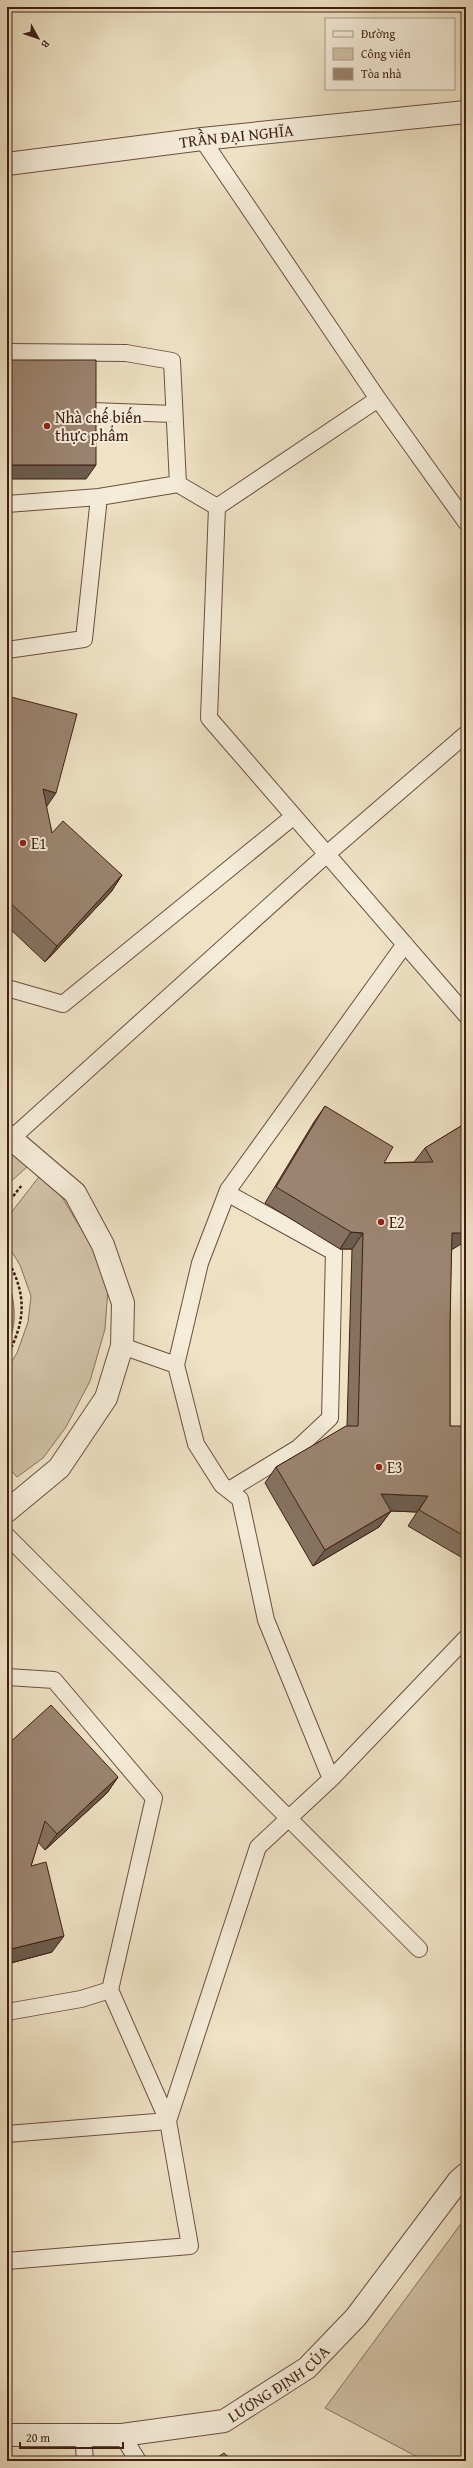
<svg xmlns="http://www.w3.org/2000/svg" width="473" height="2468" viewBox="0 0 473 2468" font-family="'Gentium Book Plus',serif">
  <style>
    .green { fill: #d1c1a7; stroke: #88705d }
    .water { fill: #b39f88; stroke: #856b59 }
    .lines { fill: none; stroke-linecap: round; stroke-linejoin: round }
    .shore { stroke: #795e4e; stroke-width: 1 }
    .service-casing { stroke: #6b4f40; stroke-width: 18 }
    .minor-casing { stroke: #6b4f40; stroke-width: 24 }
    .tertiary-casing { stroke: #6b4f40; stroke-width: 24 }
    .path { stroke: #3f1e13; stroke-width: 2.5; stroke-dasharray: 3 2; stroke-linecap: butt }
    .service { stroke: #f5ecd9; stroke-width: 16 }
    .minor { stroke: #f5ecd9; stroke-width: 22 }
    .tertiary { stroke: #f5ecd9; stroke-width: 22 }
    .wall { fill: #857260; stroke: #3f1e13 }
    .shaded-wall { fill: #6c5c4e; stroke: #3f1e13 }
    .building { fill: #9b8470; stroke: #3f1e13 }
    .poi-dot { fill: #8f2418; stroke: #f5ecd9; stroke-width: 1.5 }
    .labels { text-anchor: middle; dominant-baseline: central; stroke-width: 4; stroke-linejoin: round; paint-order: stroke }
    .street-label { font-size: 16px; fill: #3f1e13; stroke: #f5ecd9 }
    .poi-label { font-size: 16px; fill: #3f1e13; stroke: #f5ecd9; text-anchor: start }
  </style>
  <rect width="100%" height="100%" fill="#efe2c5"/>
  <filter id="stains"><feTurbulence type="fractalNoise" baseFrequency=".005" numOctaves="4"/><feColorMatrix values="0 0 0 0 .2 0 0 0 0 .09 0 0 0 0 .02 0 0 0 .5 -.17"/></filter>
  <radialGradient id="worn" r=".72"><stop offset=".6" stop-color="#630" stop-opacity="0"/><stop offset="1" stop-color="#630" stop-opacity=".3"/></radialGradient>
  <path class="green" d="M 7,1145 L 28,1166 L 7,1185 Z
    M 45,1169 L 109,1275 L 105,1329 L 90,1381 L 66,1427 L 43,1458 L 17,1477 L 7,1466 L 7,1369 L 17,1353 L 28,1322 L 31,1296 L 20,1265 L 7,1244 L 7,1218 Z
    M 466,2217 L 466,2461 L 425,2461 L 325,2408 Z"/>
  <path class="water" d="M 7,1276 C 14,1297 19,1324 7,1344 Z"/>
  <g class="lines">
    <path class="shore" d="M 7,1288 L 10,1298 L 7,1337"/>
    <g class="service-casing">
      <path id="service" d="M 202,139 L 378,399 L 466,522
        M 7,352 L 126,353 L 172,361 L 178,484
        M 92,411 L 174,414
        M 7,504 L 99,497 L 178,484 L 217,507
        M 217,507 L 209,718 L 466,1015
        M 217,507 L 378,399
        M 7,650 L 84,639 L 99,497
        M 7,988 L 63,1004 L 294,816
        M 12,1138 L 327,854 L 466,734
        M 227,1193 L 334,1252 L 330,1418 L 298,1448 L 229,1490
        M 122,1346 L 176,1365 L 196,1444 L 222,1485 L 240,1499 L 266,1620 L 331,1779
        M 176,1365 L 200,1263 L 228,1190 L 405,944
        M 7,1536 L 419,1949
        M 7,1677 L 54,1680 L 154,1798 L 110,1990 L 168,2121 L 7,2134
        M 7,2012 L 81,1999 L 110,1990
        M 7,2261 L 190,2246 L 168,2121 L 258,1847 L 331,1779 L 466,1638
        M 83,2435 L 85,2461
        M 122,2435 L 138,2461"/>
    </g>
    <g class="minor-casing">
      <path id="minor" d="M 7,1135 L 75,1193 L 103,1245 L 123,1303 L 122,1346 L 106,1398 L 59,1468 L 7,1511"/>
    </g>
    <g class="tertiary-casing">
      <g id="tertiary">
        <path id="s1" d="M 7,164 L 202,139 L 466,112"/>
        <path id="s2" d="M 7,2435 L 122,2435 L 224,2421 L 307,2368 L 356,2317 L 459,2180 L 466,2174"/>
      </g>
    </g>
    <path class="path" d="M 7,1204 L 22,1185
      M 7,1259 C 27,1294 26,1321 7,1356"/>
    <use href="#service" class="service"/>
    <use href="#minor" class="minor"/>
    <use href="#tertiary" class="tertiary"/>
  </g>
  <path class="wall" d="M 7,696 L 46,808 L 52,833 L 122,875 L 111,892 L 45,962 L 7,926 Z
    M 325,1106 L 384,1163 L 414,1162 L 425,1148 L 466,1123 L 453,1249 L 451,1249 L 450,1326 L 450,1426 L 466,1428 L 466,1560 L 408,1526 L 417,1512 L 391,1511 L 379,1527 L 313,1566 L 265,1483 L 276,1467 L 347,1426 L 352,1249 L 340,1249 L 265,1203 L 314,1122 Z
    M 7,1745 L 118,1777 L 107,1793 L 45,1850 L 38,1842 L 31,1866 L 52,1952 L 7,1964 Z"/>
  <path class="shaded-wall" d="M 7,465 L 96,465 L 86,479 L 7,479 Z
    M 43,789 L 56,793 L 45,809 Z
    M 122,875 L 111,892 L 45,962 L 57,946 Z
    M 351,1232 L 363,1233 L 352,1249 L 340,1249 Z
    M 466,1232 L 466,1241 L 453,1249 L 440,1249 L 452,1233 Z
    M 381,1494 L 428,1496 L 417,1512 L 369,1510 Z
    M 391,1511 L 379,1527 L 313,1566 L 325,1550 Z
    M 118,1777 L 107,1793 L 45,1850 L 57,1834 Z
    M 64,1936 L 52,1952 L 7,1964 L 7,1950 Z"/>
  <path class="building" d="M 7,360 L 96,360 L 96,465 L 7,465 Z
    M 7,696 L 77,714 L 56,793 L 43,789 L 52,833 L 63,821 L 122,875 L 57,946 L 7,900 Z
    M 325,1106 L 393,1147 L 384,1163 L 433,1162 L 425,1148 L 466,1123 L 466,1232 L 464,1233 L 452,1233 L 450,1326 L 450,1426 L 462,1426 L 466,1428 L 466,1537 L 419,1510 L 428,1496 L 381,1494 L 391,1511 L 325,1550 L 276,1467 L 346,1426 L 358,1426 L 363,1233 L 351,1232 L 276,1187 Z
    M 51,1705 L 118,1777 L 57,1834 L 45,1821 L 31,1866 L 46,1862 L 64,1936 L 7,1950 L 7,1745 Z
    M 224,2453 L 233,2461 L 212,2461 Z"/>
  <g class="poi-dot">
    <circle cx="47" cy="426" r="4"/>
    <circle cx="23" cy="843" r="4"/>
    <circle cx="381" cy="1222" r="4"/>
    <circle cx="379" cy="1467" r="4"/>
  </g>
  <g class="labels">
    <g class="street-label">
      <text stroke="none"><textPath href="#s1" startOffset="231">TRẦN ĐẠI NGHĨA</textPath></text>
      <text stroke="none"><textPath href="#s2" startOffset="284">LƯƠNG ĐỊNH CỦA</textPath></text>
    </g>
    <g class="poi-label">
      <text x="55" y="417">Nhà chế biến<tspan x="55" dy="18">thực phẩm</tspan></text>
      <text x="31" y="843">E1</text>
      <text x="389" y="1222">E2</text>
      <text x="387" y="1467">E3</text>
    </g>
  </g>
  <rect width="473" height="2468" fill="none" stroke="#efe2c5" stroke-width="24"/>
  <rect x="8" y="8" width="457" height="2452" fill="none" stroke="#3f1e13" stroke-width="2"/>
  <rect x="12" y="12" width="449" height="2444" fill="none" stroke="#3f1e13"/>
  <rect x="325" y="18" width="130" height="72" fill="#f5ecd9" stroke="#ac9a8a"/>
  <rect x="333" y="31" width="20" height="6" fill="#f5ecd9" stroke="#ac9a8a"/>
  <text x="361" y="38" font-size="12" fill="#3f1e13">Đường</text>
  <rect x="333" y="48" width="20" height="12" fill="#d1c1a7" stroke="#ac9a8a"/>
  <text x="361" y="58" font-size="12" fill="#3f1e13">Công viên</text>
  <rect x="333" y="68" width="20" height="12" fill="#9b8470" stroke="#ac9a8a"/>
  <text x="361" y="78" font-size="12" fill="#3f1e13">Tòa nhà</text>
  <g transform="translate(38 38) rotate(130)" stroke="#f5ecd9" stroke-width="3" paint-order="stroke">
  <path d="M0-3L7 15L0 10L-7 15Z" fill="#3f1e13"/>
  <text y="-6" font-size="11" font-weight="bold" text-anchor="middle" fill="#3f1e13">B</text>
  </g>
  <path d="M20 2442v6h103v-6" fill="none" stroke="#3f1e13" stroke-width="2"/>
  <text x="26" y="2442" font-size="12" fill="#3f1e13" stroke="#f5ecd9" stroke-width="3" paint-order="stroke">20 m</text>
  <rect width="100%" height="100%" filter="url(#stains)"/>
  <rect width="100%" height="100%" fill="url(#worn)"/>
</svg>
